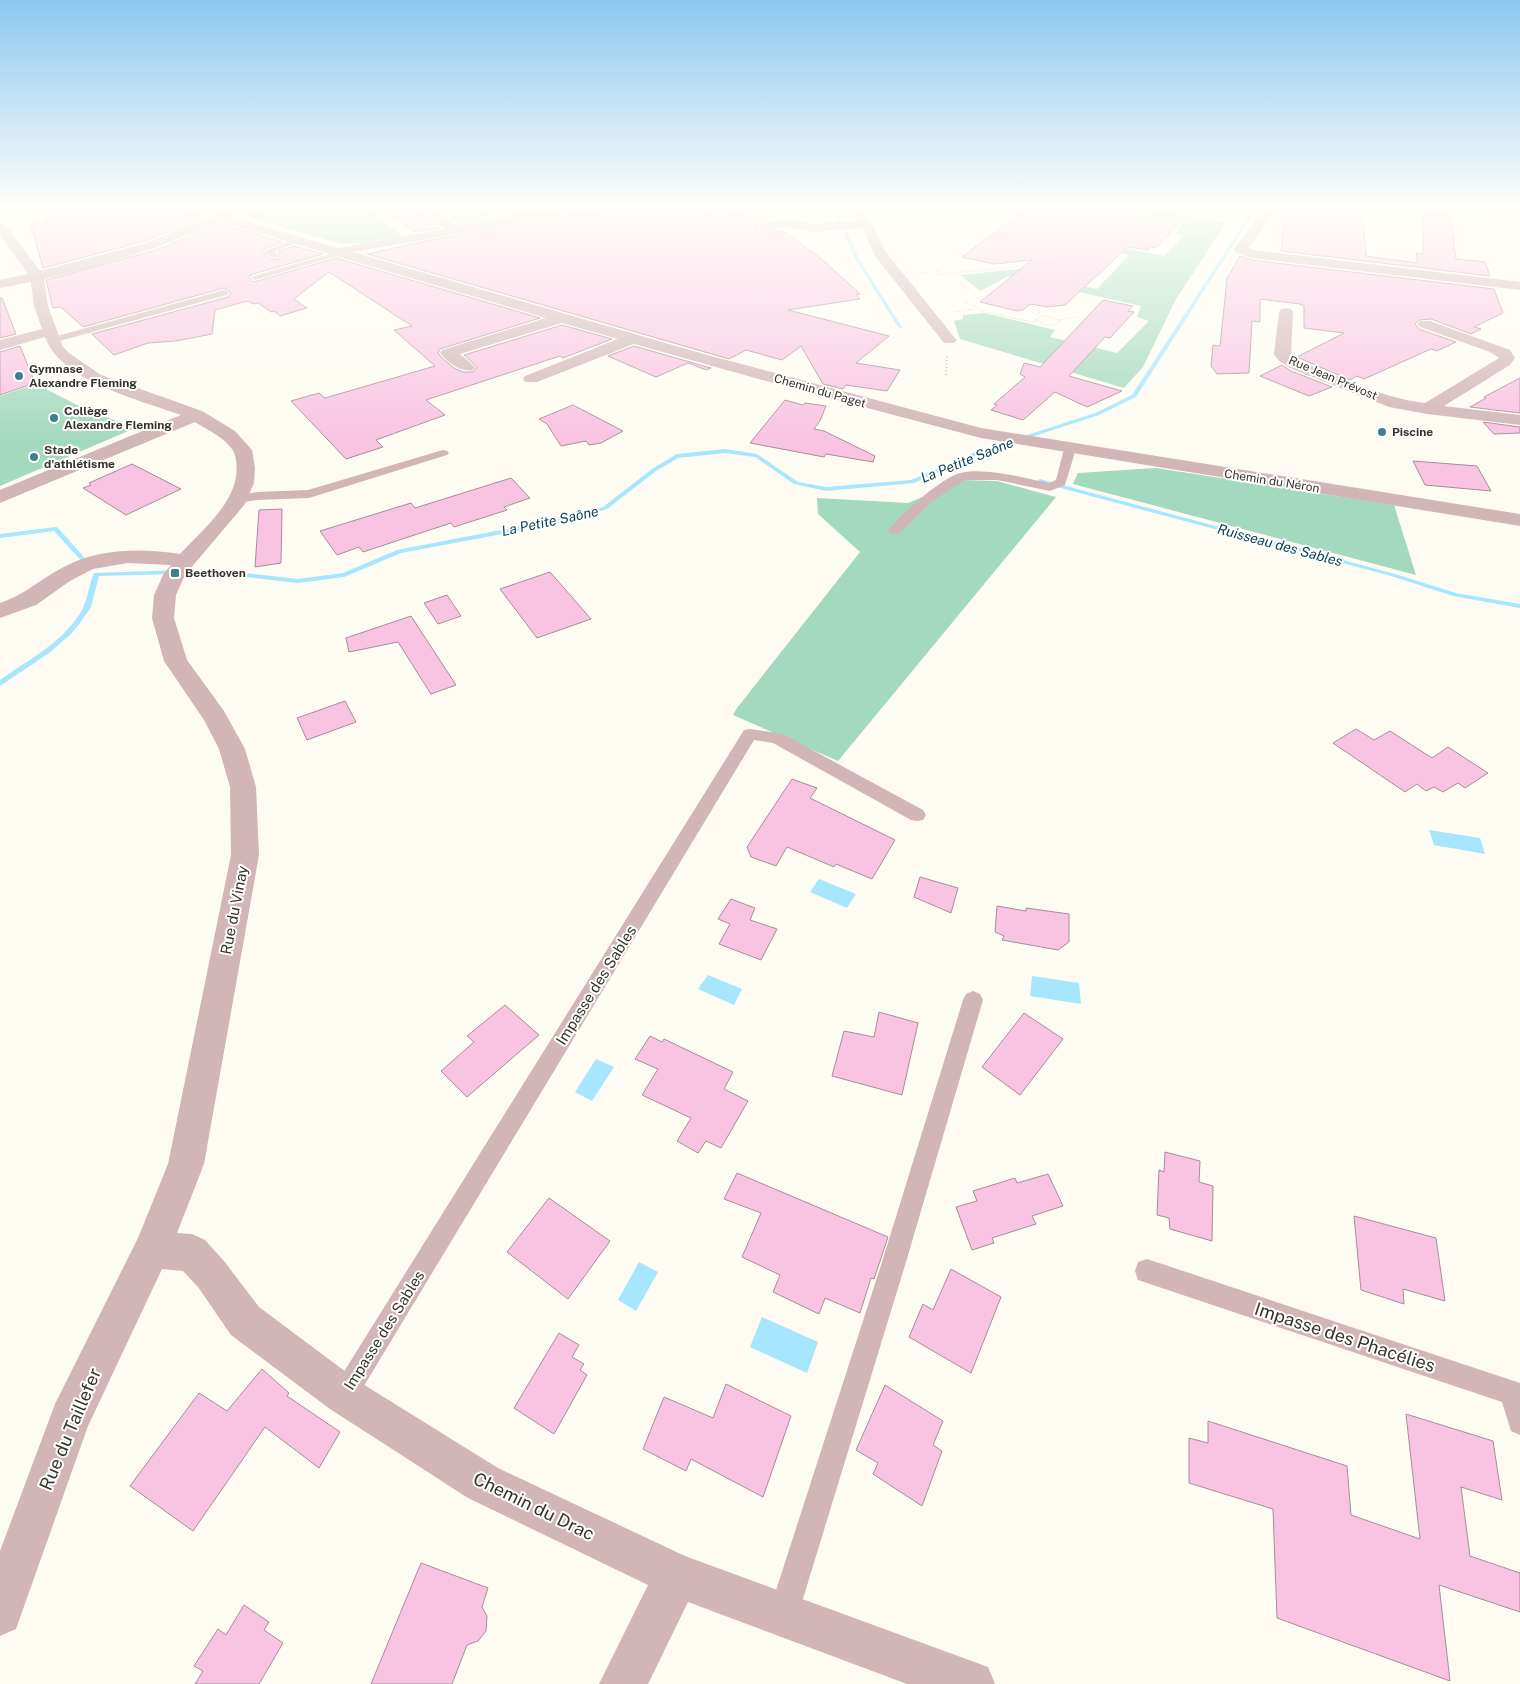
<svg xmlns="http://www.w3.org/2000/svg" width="1520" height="1684" viewBox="0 0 1520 1684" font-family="'Public Sans',sans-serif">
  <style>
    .green { fill: #a3d9be }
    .water { fill: #a6e6fe }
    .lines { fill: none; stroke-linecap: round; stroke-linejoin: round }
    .stream { fill: #a6e6fe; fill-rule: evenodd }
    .building { fill: #f9c3e2; stroke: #a58e9b }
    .path-far1 { stroke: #bab8ae; stroke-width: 1; stroke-dasharray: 1 2; stroke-linecap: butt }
    .path { stroke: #bab8ae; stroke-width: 2; stroke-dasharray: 1 2.5; stroke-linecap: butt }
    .service { fill: #d1b5b7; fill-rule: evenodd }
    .minor { fill: #d1b5b7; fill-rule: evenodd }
    .tertiary { fill: #d1b5b7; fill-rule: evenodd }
    .poi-dot { fill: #3b8389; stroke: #fff; stroke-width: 2 }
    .labels { text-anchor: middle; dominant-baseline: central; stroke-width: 4; stroke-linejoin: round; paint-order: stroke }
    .far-poi-label { font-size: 12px; font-weight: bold; fill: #35332a; stroke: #fff; text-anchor: start }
    .far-street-label { font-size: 12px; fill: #35332a; stroke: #fff }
    .far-water-label { font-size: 14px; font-style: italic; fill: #0b4454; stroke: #fff }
    .street-label { font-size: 15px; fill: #35332a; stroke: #fff }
    .near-street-label { font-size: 18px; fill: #35332a; stroke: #fff }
  </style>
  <rect width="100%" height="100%" fill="#fefcf2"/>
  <path class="green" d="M 262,207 L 364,207 L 403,236 L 366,243 L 341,244 L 245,216 Z
    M 436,207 L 479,207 L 494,217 L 519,212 L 524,214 L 462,225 Z
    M 1091,207 L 1142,207 L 1226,223 L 1176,299 L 1143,367 L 1124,388 L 960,339 L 954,321 L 963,319 L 963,315 L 985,313 L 1055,330 L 1050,337 L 1117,353 L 1149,321 L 1137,317 L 1141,306 L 1009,276 L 980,291 L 960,275 L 1020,269 L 1038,276 L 1097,289 L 1129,255 L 1040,236 L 1104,244 L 1164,256 L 1183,236 L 1175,234 L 1181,224 Z
    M 36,384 L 81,407 L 135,428 L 0,486 L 0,396 Z
    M 1156,468 L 1394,505 L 1416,575 L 1073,484 L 1078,473 Z
    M 963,480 L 997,481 L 1056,497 L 838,761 L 733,715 L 737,708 L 860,552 L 818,514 L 817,498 L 908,503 Z"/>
  <path class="water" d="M 1429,830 L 1480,838 L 1485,854 L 1434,845 Z
    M 819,879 L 856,894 L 847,908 L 810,892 Z
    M 708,975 L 742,989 L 734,1005 L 698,989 Z
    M 1032,976 L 1079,983 L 1081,1004 L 1030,996 Z
    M 596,1059 L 614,1067 L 592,1101 L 575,1092 Z
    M 639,1262 L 658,1272 L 636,1311 L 618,1300 Z
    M 762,1317 L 818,1342 L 807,1373 L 750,1347 Z"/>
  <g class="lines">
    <path class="stream" d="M 833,207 L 837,207 L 859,259 L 902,327 L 902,328 L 898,327 L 855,259 Z
      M 1254,207 L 1258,207 L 1136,397 L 1099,415 L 982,453 L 914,483 L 826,491 L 794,484 L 755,457 L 725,453 L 678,458 L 656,471 L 607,509 L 565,522 L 401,553 L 344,577 L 298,583 L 211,573 L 99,576 L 91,607 L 80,623 L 71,634 L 49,653 L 0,686 L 0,680 C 28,660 65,641 82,610 C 88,598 89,584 94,573 L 211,569 L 298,579 L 343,573 L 397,550 L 564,518 L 603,507 L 652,469 L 677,454 L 725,449 L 757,454 L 798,482 L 826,487 L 911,480 L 978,451 L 1095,413 L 1132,395 Z
      M 1040,479 L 1395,574 L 1456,593 L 1520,604 L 1520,608 L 1453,596 L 1391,576 L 1038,482 L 1037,481 Z
      M 56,527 L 58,528 L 92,566 L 92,568 L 88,568 L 54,531 L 0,538 L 0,534 Z"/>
  </g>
  <path class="building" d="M 30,207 L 166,207 L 204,217 L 145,241 L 43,268 L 31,225 L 49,221 Z
    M 389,207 L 413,207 L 439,228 L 414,232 L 386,211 Z
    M 620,207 L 703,207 L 706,212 L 736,220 L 759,214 L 769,221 L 758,223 L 755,230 L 762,234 L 782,230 L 823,260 L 860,294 L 856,295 L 860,299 L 788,310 L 889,336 L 856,363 L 900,370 L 887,391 L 846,385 L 843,389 L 823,384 L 801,346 L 782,360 L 746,350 L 729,359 L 367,254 L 426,241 Z
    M 1028,207 L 1082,207 L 1178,225 L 1156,248 L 1151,247 L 1148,250 L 1128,247 L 1065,305 L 1047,307 L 1030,304 L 1023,310 L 1017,311 L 980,302 L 1032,260 L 994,264 L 962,257 Z
    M 1287,207 L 1362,207 L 1366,256 L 1418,263 L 1416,253 L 1423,254 L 1423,211 L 1450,214 L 1456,259 L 1485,262 L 1490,276 L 1281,251 Z
    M 221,224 L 282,242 L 261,251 L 270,259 L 277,259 L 280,256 L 278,252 L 294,246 L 323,254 L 250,275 L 249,277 L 254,282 L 336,258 L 540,318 L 440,349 L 438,353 L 442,358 L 454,368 L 463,372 L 473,372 L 477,367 L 464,355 L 562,325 L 612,339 L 563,358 L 560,356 L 426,400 L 445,415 L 376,440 L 383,447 L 346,459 L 291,401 L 319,393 L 325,398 L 435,366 L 394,330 L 412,326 L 329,272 L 294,299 L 307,308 L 280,316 L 274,311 L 271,312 L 258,303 L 254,304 L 247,301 L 215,310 L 212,334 L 176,341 L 148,343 L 114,355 L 92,334 L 228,297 L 231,293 L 224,288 L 83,327 L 61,307 L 53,308 L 46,280 L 156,250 Z
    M 1240,256 L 1251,260 L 1494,289 L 1503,313 L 1474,327 L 1481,329 L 1471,334 L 1431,319 L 1419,320 L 1415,324 L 1419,329 L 1456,342 L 1437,351 L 1431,349 L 1364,379 L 1357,376 L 1350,380 L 1297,357 L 1344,333 L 1304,328 L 1304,306 L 1300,304 L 1260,299 L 1260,322 L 1252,321 L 1249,373 L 1217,374 L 1211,366 L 1213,345 L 1220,346 L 1227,278 Z
    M 0,298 L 2,298 L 16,334 L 0,338 Z
    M 1103,300 L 1133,306 L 1128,311 L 1134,312 L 1110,338 L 1105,337 L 1069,376 L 1122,391 L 1087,407 L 1055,392 L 1023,420 L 991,410 L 997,405 L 994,404 L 1025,377 L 1020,374 L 1024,363 L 1040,367 Z
    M 20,346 L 35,383 L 0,395 L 0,352 Z
    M 634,346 L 711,368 L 706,370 L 688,363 L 656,377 L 608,356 Z
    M 1282,365 L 1291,371 L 1332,387 L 1309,396 L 1260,376 Z
    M 1520,378 L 1520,413 L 1470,407 L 1486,398 L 1484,397 Z
    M 785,400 L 803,405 L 805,403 L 826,406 L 820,421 L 814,429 L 824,431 L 875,456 L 873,462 L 826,454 L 824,457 L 750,443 Z
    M 573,405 L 623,431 L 601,443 L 589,445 L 586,441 L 561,446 L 547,424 L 539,419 Z
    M 1483,422 L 1520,427 L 1520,433 L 1494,434 Z
    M 1413,461 L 1477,466 L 1491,491 L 1425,485 Z
    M 132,464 L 181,489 L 126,515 L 83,488 L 91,485 L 89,483 Z
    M 511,478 L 530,498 L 504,507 L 507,510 L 454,527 L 451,523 L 363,552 L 359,547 L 337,555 L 320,531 L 411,503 L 415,508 Z
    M 282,509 L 281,563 L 255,567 L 259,510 Z
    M 550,572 L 591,619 L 537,638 L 500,589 Z
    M 447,595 L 461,616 L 438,624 L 424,603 Z
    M 411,616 L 456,685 L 431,694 L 398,642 L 349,652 L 346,638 Z
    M 345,701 L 356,722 L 307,740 L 297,718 Z
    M 1356,729 L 1374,740 L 1390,731 L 1432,758 L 1448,747 L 1488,773 L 1465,788 L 1458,783 L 1443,792 L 1434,787 L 1426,791 L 1417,784 L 1405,792 L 1333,743 Z
    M 792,779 L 817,788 L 810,798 L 895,840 L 872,879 L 836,864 L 834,867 L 787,847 L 776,866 L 751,857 L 747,847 Z
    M 920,877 L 958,888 L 951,913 L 914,897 Z
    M 731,899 L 755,908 L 750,920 L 777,929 L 761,960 L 719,944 L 730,924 L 718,919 Z
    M 997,906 L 1026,911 L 1026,908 L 1069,914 L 1069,942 L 1058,950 L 1002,940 L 1004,936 L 995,932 Z
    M 505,1005 L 539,1035 L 467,1097 L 441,1071 L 474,1042 L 467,1036 Z
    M 879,1012 L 918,1023 L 902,1095 L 832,1076 L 844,1031 L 874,1037 Z
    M 1024,1013 L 1063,1039 L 1020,1095 L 982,1067 Z
    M 650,1036 L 662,1042 L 664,1039 L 733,1072 L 724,1089 L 748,1101 L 721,1148 L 706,1141 L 698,1153 L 677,1141 L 691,1118 L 642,1095 L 658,1069 L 635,1059 Z
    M 1165,1152 L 1200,1161 L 1199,1182 L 1213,1186 L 1212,1241 L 1170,1229 L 1169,1218 L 1157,1215 L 1159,1170 L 1164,1172 Z
    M 737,1173 L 888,1237 L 874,1279 L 871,1278 L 860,1313 L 825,1298 L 819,1314 L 773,1292 L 780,1275 L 742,1257 L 761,1213 L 724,1199 Z
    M 1048,1174 L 1063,1206 L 1032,1216 L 1036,1224 L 992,1238 L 994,1243 L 972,1250 L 956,1207 L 977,1201 L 973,1191 L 1015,1178 L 1017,1183 Z
    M 549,1198 L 610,1241 L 568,1299 L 507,1252 Z
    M 1354,1216 L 1436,1238 L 1445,1301 L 1403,1289 L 1404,1304 L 1361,1290 Z
    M 951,1269 L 1001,1297 L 971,1373 L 909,1337 L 923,1304 L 933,1310 Z
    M 559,1333 L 579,1345 L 572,1357 L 584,1364 L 580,1370 L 587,1375 L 554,1434 L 514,1408 Z
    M 262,1369 L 289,1393 L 287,1396 L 340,1432 L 319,1468 L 265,1427 L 193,1531 L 130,1486 L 199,1393 L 227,1411 Z
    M 726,1384 L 791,1416 L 763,1497 L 691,1459 L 686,1471 L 643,1449 L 664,1397 L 713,1418 Z
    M 885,1385 L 943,1421 L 933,1445 L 942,1451 L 922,1506 L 873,1474 L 878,1463 L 856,1450 Z
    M 1406,1414 L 1493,1441 L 1502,1500 L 1461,1487 L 1470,1556 L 1520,1573 L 1520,1612 L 1439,1585 L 1450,1681 L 1277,1618 L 1273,1509 L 1189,1483 L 1189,1438 L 1208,1443 L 1208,1421 L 1347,1466 L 1351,1515 L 1420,1539 Z
    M 421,1563 L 488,1588 L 482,1607 L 487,1616 L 486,1631 L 478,1641 L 467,1645 L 452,1684 L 371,1684 Z
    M 244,1605 L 269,1622 L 264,1630 L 283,1643 L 259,1684 L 195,1684 L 203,1671 L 194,1666 L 218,1629 L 226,1635 Z"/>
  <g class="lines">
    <path class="path-far1" d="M 1004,212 L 1005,207
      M 981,214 L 993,224 L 1056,237 L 1076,235
      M 1061,219 L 1077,232
      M 917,227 L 962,272
      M 889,229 L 988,220
      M 1084,231 L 1095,235 L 1085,238 L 1074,234 Z
      M 1095,235 L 1126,233
      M 1018,252 L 1028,261
      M 1032,261 L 1043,266 L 1032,269 L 1022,264 Z
      M 1042,264 L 1060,262
      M 921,273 L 940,271 L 943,274
      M 952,274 L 980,300
      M 933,275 L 1024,266
      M 964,301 L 986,312 L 1031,322 L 1038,321
      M 1033,306 L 1043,316
      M 953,312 L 976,309
      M 1048,316 L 1060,321 C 1052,327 1044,326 1036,320 L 1040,317 Z
      M 1059,320 L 1077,317"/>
    <path class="path" d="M 946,375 L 947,356"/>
    <path class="service" d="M 296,238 L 303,240 L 274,252 L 278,255 L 277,257 L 271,257 L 263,252 Z
      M 340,251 L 347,253 L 255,280 L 251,277 Z
      M 224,290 L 229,293 L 227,295 L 56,342 L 53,343 L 48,340 L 50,338 Z
      M 1070,446 L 1076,449 L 1065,485 L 1050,491 L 997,480 L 965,480 L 931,502 L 899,534 L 889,534 L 888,531 C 898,516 943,477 960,473 C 985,467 1024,478 1049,483 L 1056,480 L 1064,449 Z
      M 443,450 L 447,451 L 449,453 L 447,455 L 309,498 L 257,500 L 237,503 L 231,499 L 233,496 L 257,492 L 308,490 Z
      M 750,729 L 783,734 L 923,810 L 926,815 L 923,820 L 917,821 L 911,820 L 773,743 L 754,740 L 353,1404 L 344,1408 L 335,1404 L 331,1395 L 335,1386 L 744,730 Z
      M 973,991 L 980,994 L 983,1000 L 906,1262 L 798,1615 L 793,1625 L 783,1630 L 773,1625 L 768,1615 L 882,1262 L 963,1000 L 966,994 Z
      M 1147,1259 L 1520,1383 L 1520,1435 L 1511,1431 L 1502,1402 L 1138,1280 L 1135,1271 L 1138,1262 Z"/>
    <path class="minor" d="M 234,207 L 241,207 L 243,210 L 231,217 L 339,248 L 444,229 L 415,207 L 429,207 L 458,226 L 567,207 L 595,207 L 589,211 L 353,252 L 700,353 L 981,428 L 1520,514 L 1520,526 L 981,438 L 784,386 L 634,344 L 537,382 L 525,382 L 523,379 L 525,376 L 618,339 L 562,323 L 460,354 L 475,367 L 473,370 C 461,373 447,362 440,353 L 442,350 L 546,318 L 221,222 L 155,248 L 96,266 L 44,279 L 48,306 L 63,347 L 69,353 L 101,375 L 202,411 L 235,431 L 252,450 L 255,468 L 254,483 L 245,504 L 185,575 L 176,595 L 174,618 L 187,660 L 224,711 L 245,749 L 256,787 L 259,855 L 204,1164 L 177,1233 L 192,1234 L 205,1240 L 224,1261 L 259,1307 L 358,1381 L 498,1468 L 685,1556 L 988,1667 L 995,1684 L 907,1684 L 688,1602 L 648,1684 L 599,1684 L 648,1585 L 468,1498 L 330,1409 L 231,1335 L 198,1287 L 183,1271 L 162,1269 L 88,1426 L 16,1629 L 0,1636 L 0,1551 L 55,1404 L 138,1238 L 168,1164 L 231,855 L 230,787 L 219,749 L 204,720 L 164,661 L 152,618 L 154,595 L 164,573 L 171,565 L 128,563 L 93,569 L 70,581 L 36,605 L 0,618 L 0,603 C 24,595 38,581 60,569 C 97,548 140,548 180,554 C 204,528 242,499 236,460 C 235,456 235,453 232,449 C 223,437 208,430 195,422 L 0,503 L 0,490 L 181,415 C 140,400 60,381 45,337 L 0,350 L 0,340 L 42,329 L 34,306 L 31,282 L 0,288 L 0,280 L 28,274 L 0,235 L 0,222 L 4,223 L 40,271 L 146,243 Z
      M 705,207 L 725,207 L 736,210 L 748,207 L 768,207 L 766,210 L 736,218 L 707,210 Z
      M 852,207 L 864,207 L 886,252 L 954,337 L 957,340 L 954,343 L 944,343 L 875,256 L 862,228 L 813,232 L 787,227 L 762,232 L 756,228 L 758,225 L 787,219 L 813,224 L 858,221 Z
      M 1266,207 L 1278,207 L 1249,248 L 1254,250 L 1520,282 L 1520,290 L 1251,258 L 1236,252 L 1234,249 Z
      M 1286,308 L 1291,309 L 1293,312 L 1291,355 L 1304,363 C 1343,378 1382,398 1425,403 L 1499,358 L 1490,352 L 1420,327 L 1417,324 L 1420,321 L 1430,321 L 1510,350 L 1515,358 L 1510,365 L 1444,406 L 1520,415 L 1520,425 L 1427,414 L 1389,407 L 1292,369 L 1279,361 L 1274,354 L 1279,312 L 1281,309 Z"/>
    <path class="tertiary" d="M 1489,207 L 1520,207 L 1520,213 L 1495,211 Z"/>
  </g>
  <linearGradient id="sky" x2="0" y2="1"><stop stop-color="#8dc8f1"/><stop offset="0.47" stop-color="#fffef9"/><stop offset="1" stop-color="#fffef9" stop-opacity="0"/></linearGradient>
  <rect width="1520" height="443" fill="url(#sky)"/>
  <g class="poi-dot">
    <circle cx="19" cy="376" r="5"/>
    <circle cx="54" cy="418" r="5"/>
    <circle cx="1382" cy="432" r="5"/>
    <circle cx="34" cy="457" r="5"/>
    <rect x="170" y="568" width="10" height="10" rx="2.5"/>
  </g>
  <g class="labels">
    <g class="far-poi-label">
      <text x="29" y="369">Gymnase<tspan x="29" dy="14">Alexandre Fleming</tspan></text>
      <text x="64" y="411">Collège<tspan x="64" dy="14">Alexandre Fleming</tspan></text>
      <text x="1392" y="432">Piscine</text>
      <text x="44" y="450">Stade<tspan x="44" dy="14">d'athlétisme</tspan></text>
      <text x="185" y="573">Beethoven</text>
    </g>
    <g class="far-street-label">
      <text transform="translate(1333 378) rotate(23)">Rue Jean Prévost</text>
      <text transform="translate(820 391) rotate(16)">Chemin du Paget</text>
      <text transform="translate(1272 481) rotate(9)">Chemin du Néron</text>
    </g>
    <g class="far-water-label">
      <text transform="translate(967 460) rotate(-22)">La Petite Saône</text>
      <text transform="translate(550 521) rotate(-12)">La Petite Saône</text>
      <text transform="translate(1280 545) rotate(15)">Ruisseau des Sables</text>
    </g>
    <g class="street-label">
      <text transform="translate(234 910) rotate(-79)">Rue du Vinay</text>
      <text transform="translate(596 985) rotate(-58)">Impasse des Sables</text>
      <text transform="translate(384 1330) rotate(-58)">Impasse des Sables</text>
    </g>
    <g class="near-street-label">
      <text transform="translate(1345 1337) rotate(18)">Impasse des Phacélies</text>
      <text transform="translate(70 1429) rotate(-67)">Rue du Taillefer</text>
      <text transform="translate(534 1506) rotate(26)">Chemin du Drac</text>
    </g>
  </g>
</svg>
